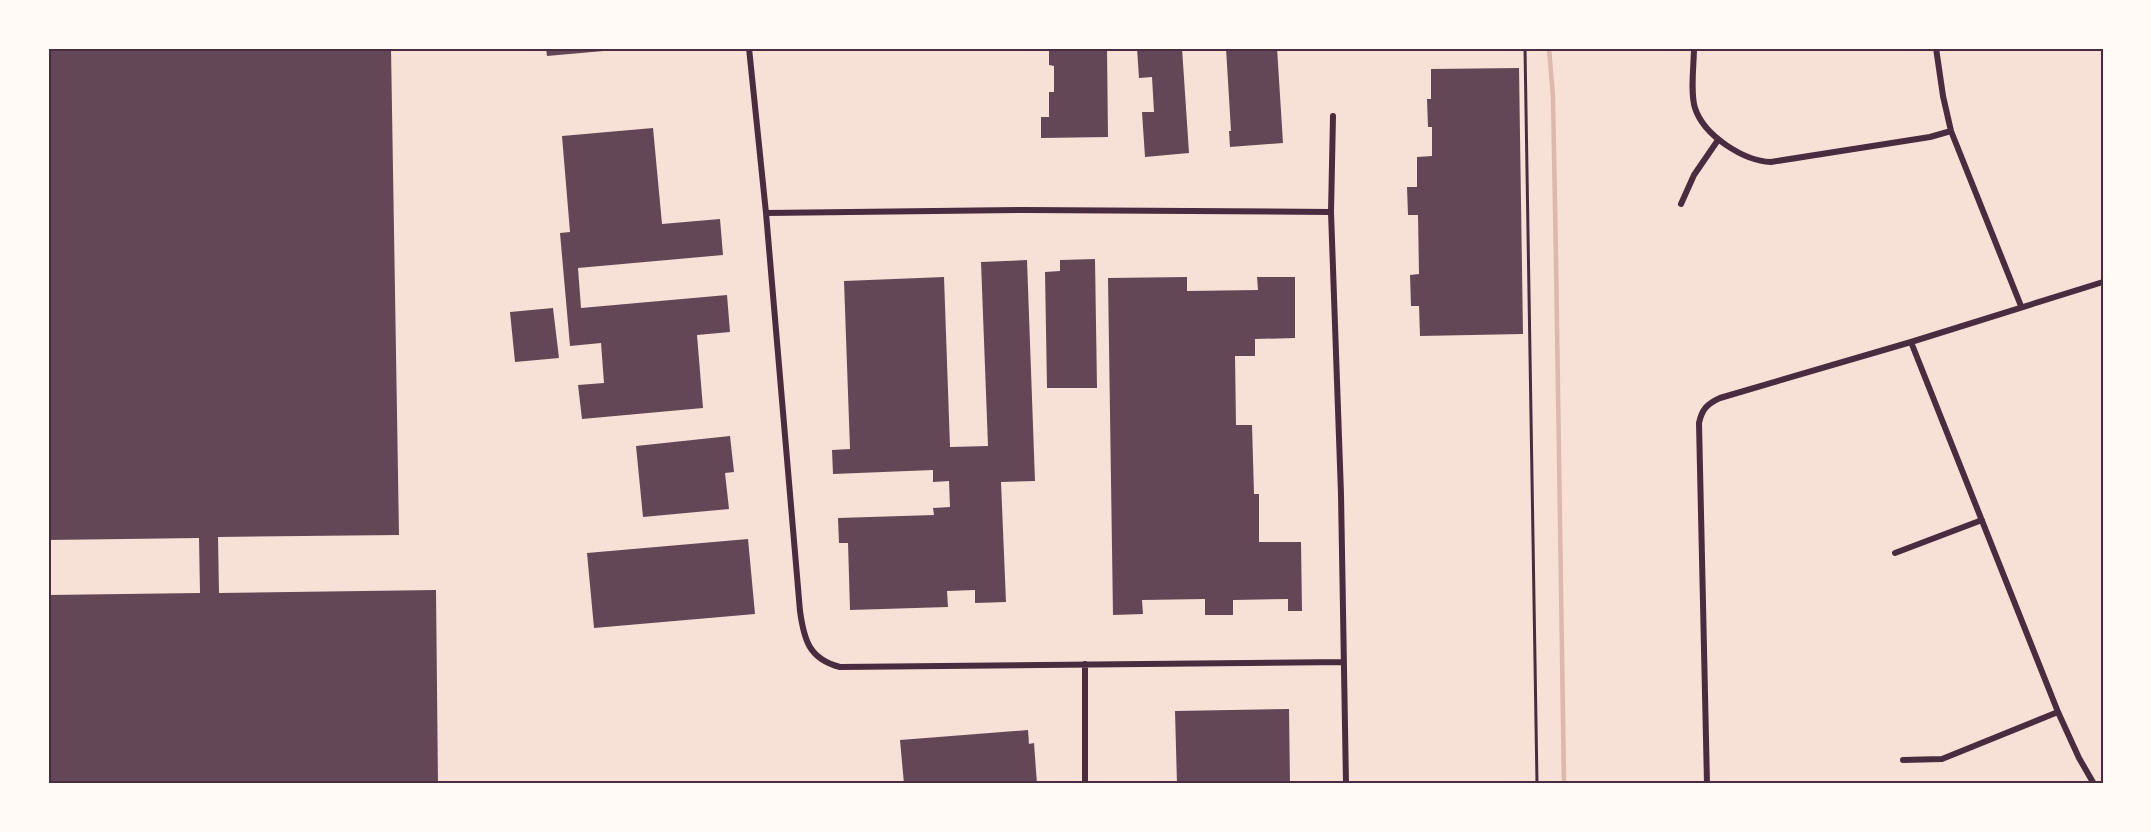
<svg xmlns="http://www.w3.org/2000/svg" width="2151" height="832" viewBox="0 0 2151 832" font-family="Karla,sans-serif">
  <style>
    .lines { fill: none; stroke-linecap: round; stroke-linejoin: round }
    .stream { stroke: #dcb8b0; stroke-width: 4.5 }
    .building { fill: #644757 }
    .path { stroke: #4a2c40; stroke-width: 3 }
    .minor { stroke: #4a2c40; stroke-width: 6 }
    .neatline { fill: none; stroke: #4a2c40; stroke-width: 2 }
  </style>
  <rect width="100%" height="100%" fill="#f7e1d7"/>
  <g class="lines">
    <path class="stream" d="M 1549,48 L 1553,97 L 1556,260 L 1564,784"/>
  </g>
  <path class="building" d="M 48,48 L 391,48 L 399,535 L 218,537 L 219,593 L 436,590 L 438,784 L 48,784 L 48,595 L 200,593 L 199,538 L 48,540 Z
    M 546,48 L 614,48 L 615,50 L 547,56 Z
    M 1049,48 L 1107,48 L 1108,137 L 1041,138 L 1041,117 L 1049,117 L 1049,92 L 1054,92 L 1054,66 L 1049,65 Z
    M 1137,48 L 1182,48 L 1189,153 L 1145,157 L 1142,112 L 1154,112 L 1152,77 L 1139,78 Z
    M 1226,48 L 1277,48 L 1283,143 L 1230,147 L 1229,131 L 1231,131 Z
    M 1519,68 L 1523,334 L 1420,336 L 1419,306 L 1411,306 L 1410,275 L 1419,274 L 1418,215 L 1408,215 L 1407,187 L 1417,187 L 1417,157 L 1432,156 L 1432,127 L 1428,127 L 1427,99 L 1431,99 L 1431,69 Z
    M 653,128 L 662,224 L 720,219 L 723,255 L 578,268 L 581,308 L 727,295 L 730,332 L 697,335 L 703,408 L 582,419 L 578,385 L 604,383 L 601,343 L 570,346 L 560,233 L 570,232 L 562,136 Z
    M 1095,259 L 1097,388 L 1047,388 L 1045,272 L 1060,271 L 1060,260 Z
    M 1027,260 L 1035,481 L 1001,482 L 1006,602 L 975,603 L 975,590 L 947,591 L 948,607 L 850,610 L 848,543 L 839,543 L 838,518 L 934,515 L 933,508 L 950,507 L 949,481 L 933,482 L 933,470 L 833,474 L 832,450 L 850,449 L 844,281 L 944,277 L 950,447 L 988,446 L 981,262 Z
    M 1187,277 L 1187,291 L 1258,290 L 1257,277 L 1295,277 L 1295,338 L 1255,339 L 1255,356 L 1235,356 L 1236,425 L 1252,425 L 1254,494 L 1259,494 L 1259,542 L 1301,542 L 1302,611 L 1288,611 L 1288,599 L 1233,600 L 1233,615 L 1205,615 L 1205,599 L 1142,600 L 1143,614 L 1113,615 L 1108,278 Z
    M 553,308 L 559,358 L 515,362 L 510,312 Z
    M 730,436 L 734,472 L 725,473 L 729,509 L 643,517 L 636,446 Z
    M 748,539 L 755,614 L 594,628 L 587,553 Z
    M 1289,709 L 1290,784 L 1177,784 L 1175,711 Z
    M 1028,730 L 1029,744 L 1034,743 L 1037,784 L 904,784 L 900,740 Z"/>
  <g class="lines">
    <path class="path" d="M 1525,48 L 1537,784"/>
    <path class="minor" d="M 749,48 L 766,213 L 800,611 C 804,640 809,659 840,667 L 1343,662
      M 1694,48 C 1694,64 1690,93 1695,108 C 1704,136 1744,161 1771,162 L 1930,137 L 1951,131
      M 1936,48 L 1943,96 L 1951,131 L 2021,306
      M 1333,116 L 1331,212 L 1341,494 L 1346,784
      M 1681,204 L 1694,175 L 1718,140
      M 766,213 L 1025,210 L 1331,212
      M 1911,342 L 2058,712 L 2079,758 L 2094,784
      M 1895,553 L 1982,520
      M 1085,664 L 1085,784
      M 1903,760 L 1942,759 L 2058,712
      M 1707,784 L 1699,423 C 1702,409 1707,404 1720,398 L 1911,342 L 2103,282"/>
  </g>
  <rect width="2151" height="832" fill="none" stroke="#fffaf5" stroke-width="99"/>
  <rect x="50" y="50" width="2052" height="732" class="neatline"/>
</svg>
